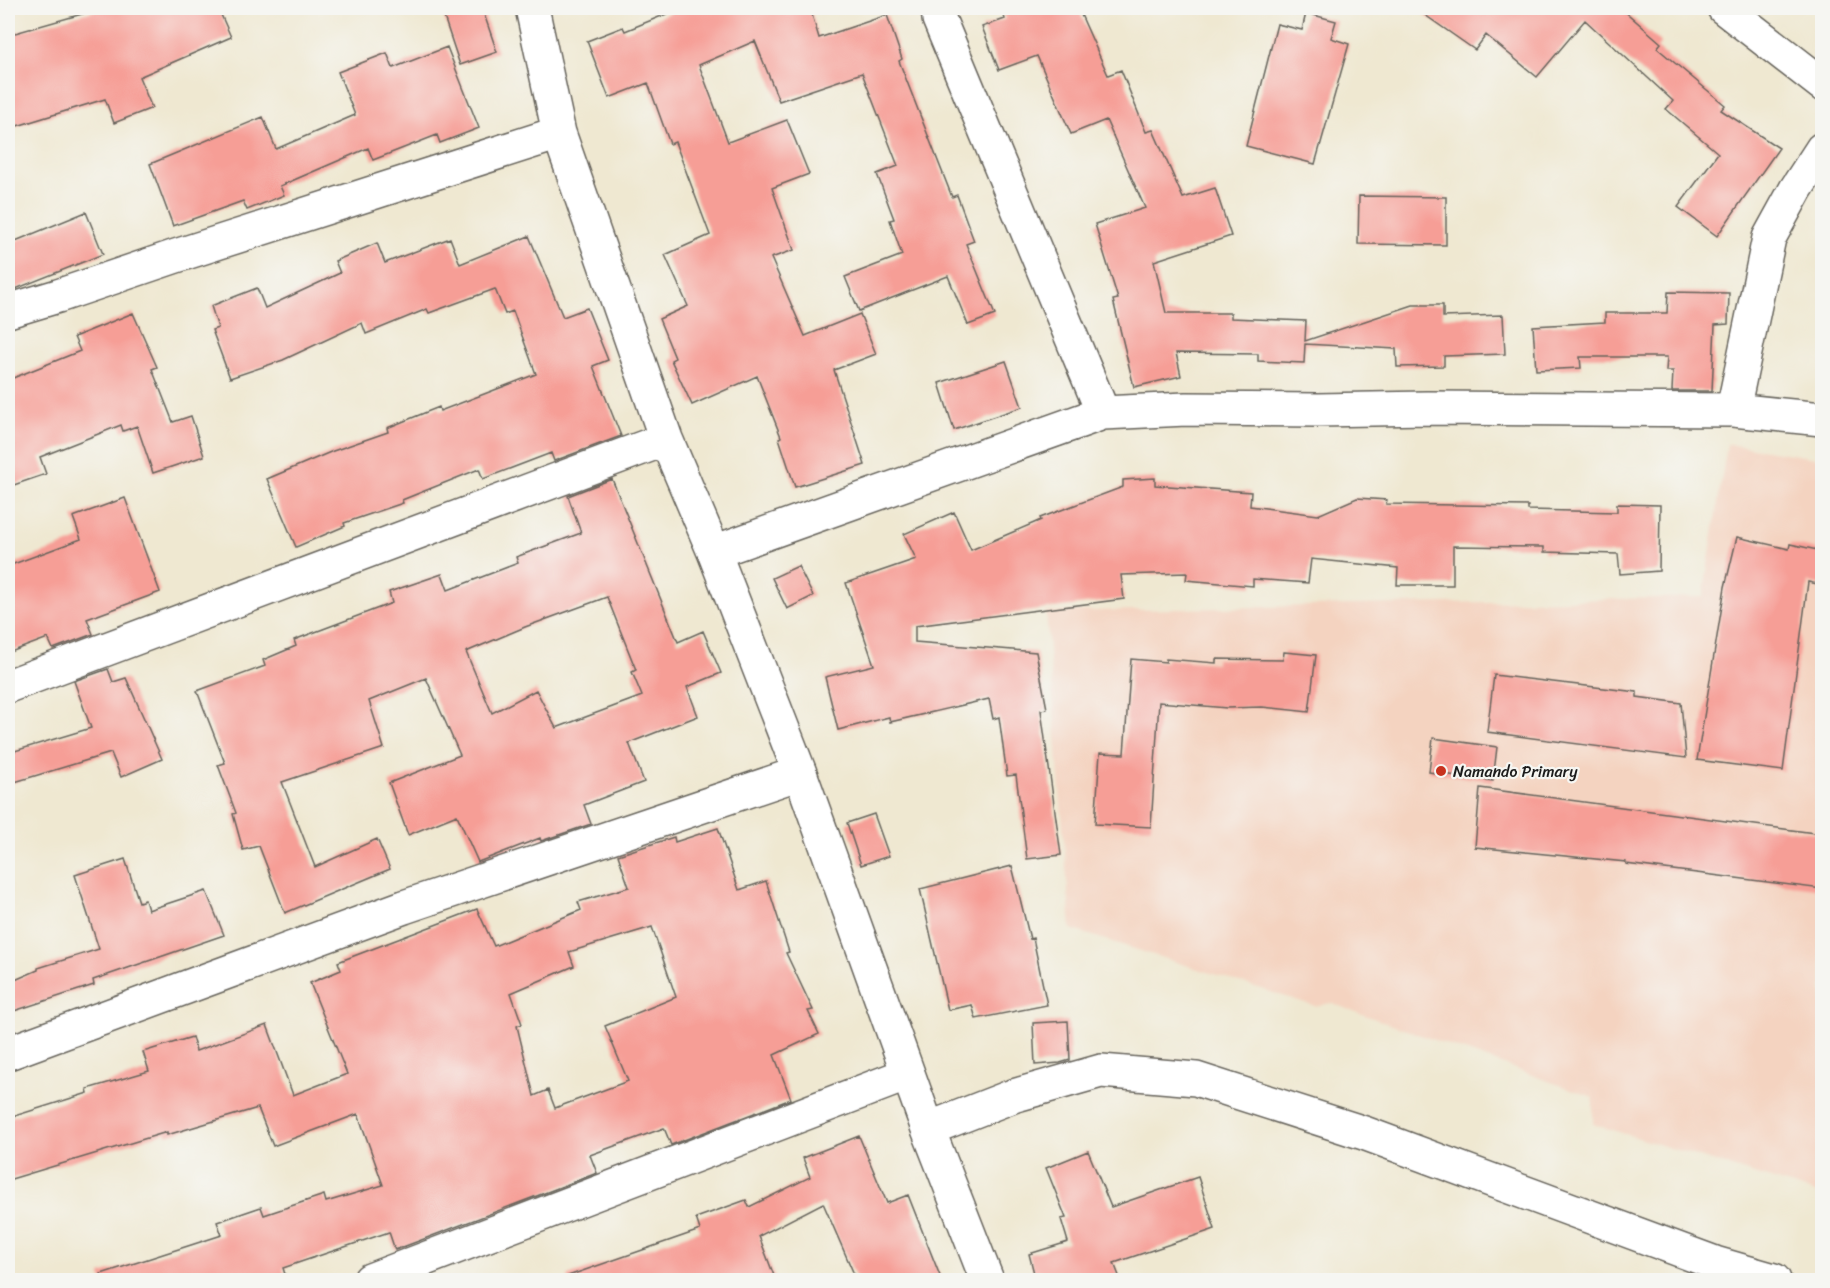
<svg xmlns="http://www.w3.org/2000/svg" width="1830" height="1288" viewBox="0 0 1830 1288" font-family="Sriracha,sans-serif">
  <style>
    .built { fill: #f4d3c0 }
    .building { fill: #f69e96; fill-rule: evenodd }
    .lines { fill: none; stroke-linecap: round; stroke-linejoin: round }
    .street-casing { stroke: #66635b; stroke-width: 36 }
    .street { stroke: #fff; stroke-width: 33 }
    .poi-dot { fill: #c8321e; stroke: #f6f6f2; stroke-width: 2 }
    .labels { text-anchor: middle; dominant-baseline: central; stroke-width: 4.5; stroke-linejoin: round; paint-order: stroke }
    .poi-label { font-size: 16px; fill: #1c1c1c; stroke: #f6f6f2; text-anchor: start }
  </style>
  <rect width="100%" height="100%" fill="#f6f6f2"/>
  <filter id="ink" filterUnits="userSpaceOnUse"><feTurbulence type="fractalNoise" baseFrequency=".0167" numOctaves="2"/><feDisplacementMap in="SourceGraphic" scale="12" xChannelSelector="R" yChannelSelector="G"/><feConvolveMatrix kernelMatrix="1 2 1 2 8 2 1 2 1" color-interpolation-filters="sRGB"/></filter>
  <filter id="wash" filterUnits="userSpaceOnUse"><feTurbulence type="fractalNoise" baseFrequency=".008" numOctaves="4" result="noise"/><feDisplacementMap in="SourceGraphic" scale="24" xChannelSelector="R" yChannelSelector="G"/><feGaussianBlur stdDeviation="1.35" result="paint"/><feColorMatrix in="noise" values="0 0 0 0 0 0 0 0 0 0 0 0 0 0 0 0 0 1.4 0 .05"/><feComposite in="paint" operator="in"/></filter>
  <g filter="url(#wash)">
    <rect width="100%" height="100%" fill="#efe8d1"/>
    <path class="built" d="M 1727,444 L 1822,459 L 1822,1195 L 1593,1124 L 1593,1097 L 1331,1003 L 1315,1006 L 1071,929 L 1046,612 L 1703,597 Z"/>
    <g id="blocks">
      <path class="building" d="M 103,8 L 218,8 L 231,37 L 139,77 L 152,108 L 114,123 L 105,99 L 17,126 L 8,94 L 8,35 Z
        M 441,8 L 482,8 L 497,52 L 460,65 Z
        M 681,8 L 810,8 L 819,38 L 887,15 L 902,59 L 899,61 L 952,197 L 957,195 L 974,241 L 966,244 L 995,315 L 968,325 L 948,276 L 859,311 L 845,277 L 902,255 L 890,220 L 894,219 L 877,174 L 898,166 L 862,73 L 779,101 L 755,41 L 699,65 L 728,142 L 787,120 L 809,174 L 772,188 L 794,250 L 771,258 L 805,336 L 860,314 L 876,354 L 834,370 L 865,465 L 795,487 L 779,438 L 781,437 L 757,376 L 692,405 L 671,360 L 675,358 L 659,319 L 688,306 L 665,255 L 710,235 L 675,142 L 670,144 L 648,83 L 609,98 L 587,41 L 623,27 L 625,31 Z
        M 1001,8 L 1078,8 L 1108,75 L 1121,70 L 1146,132 L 1153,130 L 1183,198 L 1215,188 L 1231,236 L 1154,261 L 1166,313 L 1231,313 L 1231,318 L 1306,321 L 1305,341 L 1413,305 L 1443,305 L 1443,317 L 1503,315 L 1505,354 L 1444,356 L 1444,366 L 1397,367 L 1396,349 L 1305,344 L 1304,363 L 1258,361 L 1258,354 L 1176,353 L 1181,376 L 1134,387 L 1113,300 L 1118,299 L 1095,224 L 1145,208 L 1106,120 L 1071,134 L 1037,56 L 999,70 L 982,27 L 1005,19 Z
        M 1415,8 L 1621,8 L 1661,43 L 1657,48 L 1725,105 L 1721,110 L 1779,148 L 1717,236 L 1678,207 L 1718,153 L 1666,109 L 1673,101 L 1585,20 L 1537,77 L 1486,35 L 1475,50 Z
        M 1306,13 L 1336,21 L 1331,38 L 1349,44 L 1315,164 L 1246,146 L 1277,24 L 1302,30 Z
        M 447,47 L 479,128 L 440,143 L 437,135 L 373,160 L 368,148 L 280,186 L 284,195 L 247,210 L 243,201 L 173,226 L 150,164 L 263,117 L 276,149 L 355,115 L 338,72 L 387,53 L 393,68 Z
        M 1359,196 L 1446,197 L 1446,245 L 1358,244 Z
        M 86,212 L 103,254 L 8,292 L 8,244 Z
        M 529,236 L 563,317 L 587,308 L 608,360 L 593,366 L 621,436 L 554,461 L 551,453 L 483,479 L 479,469 L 402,500 L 403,503 L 344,523 L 345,526 L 296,547 L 267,479 L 333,451 L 388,432 L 387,428 L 439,407 L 440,411 L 536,374 L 513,311 L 505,314 L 495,289 L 429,313 L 427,309 L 366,334 L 362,323 L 283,360 L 230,378 L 212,330 L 218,328 L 211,306 L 257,288 L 265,308 L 340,273 L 335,261 L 377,243 L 385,263 L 450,238 L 460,264 Z
        M 1668,292 L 1729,293 L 1728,324 L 1715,325 L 1712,391 L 1672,391 L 1673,371 L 1666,371 L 1667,357 L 1580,357 L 1581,368 L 1536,370 L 1533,326 L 1605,322 L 1605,313 L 1667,313 Z
        M 133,313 L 157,367 L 152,369 L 173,422 L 191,416 L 204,456 L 153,473 L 137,426 L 123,431 L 121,425 L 40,457 L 46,474 L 8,487 L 8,380 L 80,351 L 74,337 Z
        M 1006,361 L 1022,407 L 954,430 L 939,383 Z
        M 1155,478 L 1155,485 L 1251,492 L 1250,506 L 1318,515 L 1357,498 L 1387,500 L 1386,504 L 1528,506 L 1528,510 L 1617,512 L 1617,504 L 1660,505 L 1659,571 L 1620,574 L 1618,554 L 1544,552 L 1544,547 L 1453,546 L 1453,585 L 1397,585 L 1398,568 L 1311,559 L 1308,583 L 1253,579 L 1253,586 L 1186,580 L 1187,573 L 1121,575 L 1124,599 L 915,626 L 915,642 L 1036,652 L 1047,709 L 1041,710 L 1061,855 L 1027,859 L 1016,775 L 1007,776 L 999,717 L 993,719 L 989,699 L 890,722 L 889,717 L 838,730 L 825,677 L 874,665 L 846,583 L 916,559 L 904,534 L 954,512 L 971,550 L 1041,520 L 1040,518 L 1123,487 L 1123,480 Z
        M 612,479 L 678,642 L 703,631 L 721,673 L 687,687 L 698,716 L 629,743 L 644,782 L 584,805 L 591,824 L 541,841 L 540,838 L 478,862 L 457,815 L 408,835 L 389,783 L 460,755 L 426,678 L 369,701 L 384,748 L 282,782 L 315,867 L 377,839 L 390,869 L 285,913 L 259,846 L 243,850 L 233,814 L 236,813 L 218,765 L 225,763 L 197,691 L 265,666 L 263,660 L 296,646 L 294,640 L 392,603 L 389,592 L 442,574 L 448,590 L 518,563 L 516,557 L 581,533 L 568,496 ZM 607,597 L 636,670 L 632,672 L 642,696 L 556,728 L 536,690 L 492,713 L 466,652 L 525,627 Z
        M 125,498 L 160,592 L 87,619 L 93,634 L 53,649 L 48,638 L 8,653 L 8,566 L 81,539 L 73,517 Z
        M 1737,537 L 1789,549 L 1790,544 L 1822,551 L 1822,585 L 1808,582 L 1783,771 L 1697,760 L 1725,587 Z
        M 798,566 L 813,596 L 787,609 L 772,578 Z
        M 1284,652 L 1316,655 L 1309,712 L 1262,707 L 1227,708 L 1159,702 L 1151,827 L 1095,824 L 1100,753 L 1124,754 L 1131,659 L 1166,662 L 1166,659 L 1216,663 L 1216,659 L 1283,660 Z
        M 108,669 L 113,682 L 126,678 L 162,759 L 121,777 L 111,753 L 8,784 L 8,753 L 91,728 L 74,681 Z
        M 1494,675 L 1637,692 L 1637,697 L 1681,703 L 1686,758 L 1487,732 Z
        M 1433,738 L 1497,747 L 1493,781 L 1429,772 Z
        M 1480,788 L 1822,834 L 1822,889 L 1626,864 L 1626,862 L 1475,847 Z
        M 874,814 L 889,856 L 861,865 L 847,823 Z
        M 718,828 L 739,890 L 766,881 L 789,952 L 786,953 L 813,1010 L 808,1011 L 819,1034 L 774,1055 L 791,1099 L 671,1145 L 664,1128 L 590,1155 L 597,1173 L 395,1250 L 389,1232 L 283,1268 L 287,1281 L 102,1281 L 101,1274 L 222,1235 L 217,1222 L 261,1207 L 264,1215 L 324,1195 L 326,1202 L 383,1185 L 358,1114 L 273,1146 L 258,1108 L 167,1135 L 167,1132 L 8,1180 L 8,1118 L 88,1093 L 87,1089 L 149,1071 L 143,1052 L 192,1037 L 196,1051 L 267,1025 L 293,1095 L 347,1074 L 310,983 L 341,970 L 338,962 L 477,909 L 494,946 L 581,910 L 578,902 L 629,887 L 618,855 L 674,837 L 675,842 ZM 652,927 L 676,997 L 605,1026 L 628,1081 L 555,1108 L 548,1090 L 534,1096 L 517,1026 L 522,1024 L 511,993 L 574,966 L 569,952 Z
        M 125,859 L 139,902 L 145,900 L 148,910 L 206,891 L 224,935 L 93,980 L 94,985 L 8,1013 L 8,983 L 38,970 L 38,968 L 99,949 L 75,875 Z
        M 1012,866 L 1030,939 L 1033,938 L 1047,1005 L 976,1019 L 972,1005 L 948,1010 L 920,889 Z
        M 1068,1021 L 1070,1060 L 1060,1063 L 1035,1065 L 1033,1023 Z
        M 859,1136 L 887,1203 L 908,1195 L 942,1281 L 857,1281 L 823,1203 L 759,1236 L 776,1281 L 569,1281 L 568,1276 L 700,1230 L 696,1218 L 746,1200 L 749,1207 L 810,1177 L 803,1158 Z
        M 1088,1151 L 1111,1207 L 1198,1177 L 1215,1229 L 1114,1263 L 1121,1281 L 1036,1281 L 1029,1254 L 1068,1242 L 1061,1219 L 1066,1218 L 1046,1168 Z"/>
    </g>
  </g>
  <g filter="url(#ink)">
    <use href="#blocks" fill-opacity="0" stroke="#66635b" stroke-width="1.5"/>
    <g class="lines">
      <g class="street-casing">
        <path id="street" d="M 532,8 L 559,133 L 666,439 L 714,552 L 800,773 L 928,1129 L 987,1280
          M 938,8 L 939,19 L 1103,413
          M 1724,8 L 1822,84
          M 8,311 L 58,296 L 176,256 L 559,133
          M 1733,410 L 1769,238 L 1796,189 L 1822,149
          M 714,552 L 1103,413 L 1186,409 L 1318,410 L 1427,408 L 1733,410 L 1822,419
          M 8,686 L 666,439
          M 8,1053 L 404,907 L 800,773
          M 928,1129 L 1013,1096 L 1101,1071 L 1196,1079 L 1364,1133 L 1715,1263 L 1774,1280
          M 370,1280 L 908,1074"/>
      </g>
      <use href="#street" class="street"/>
    </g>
  </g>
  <circle class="poi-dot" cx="1441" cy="771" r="6"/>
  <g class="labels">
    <g class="poi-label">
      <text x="1453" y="771">Namando Primary</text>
    </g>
  </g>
  <rect width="1830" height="1288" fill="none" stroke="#f6f6f2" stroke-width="30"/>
</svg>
